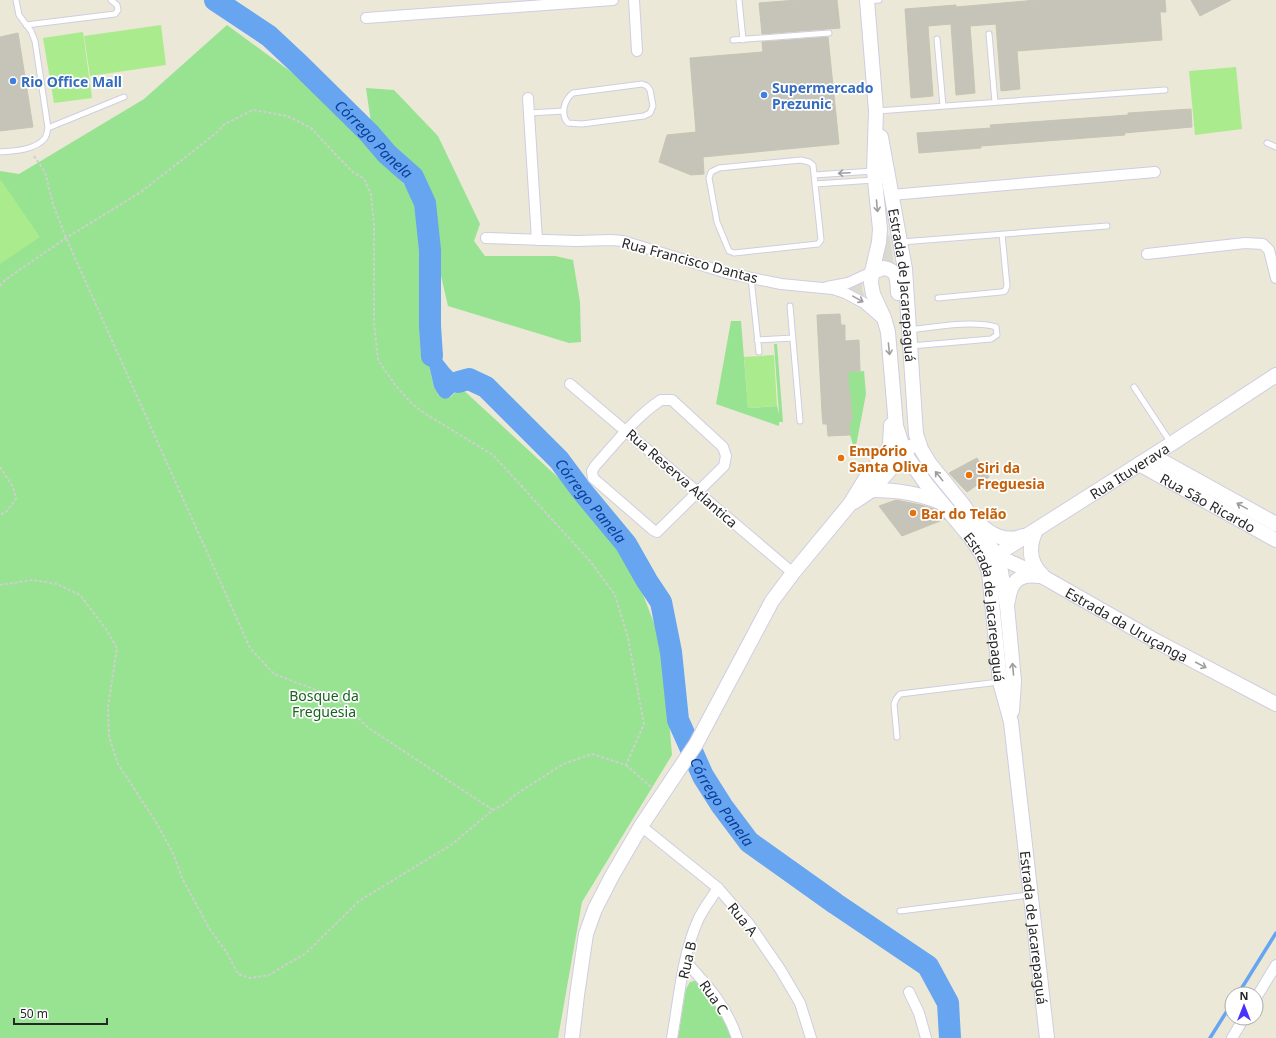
<svg xmlns="http://www.w3.org/2000/svg" width="1276" height="1038" viewBox="0 0 1276 1038" font-family="'Noto Sans',sans-serif">
  <style>
    .green { fill: #97e392 }
    .pitch { fill: #a9eb8d }
    .plaza { fill: #dbdacf }
    .water { fill: #67a5f1 }
    .lines { fill: none; stroke-linecap: round; stroke-linejoin: round }
    .stream { stroke: #67a5f1; stroke-width: 3.5 }
    .river { stroke: #67a5f1; stroke-width: 22 }
    .building { fill: #c6c4b8; stroke: #c6c4b2 }
    .lane-casing { stroke: #cfcde1; stroke-width: 7 }
    .street-casing { stroke: #cfcde1; stroke-width: 12 }
    .secondary-casing { stroke: #cfcde1; stroke-width: 16 }
    .path { stroke: #cfcfcf; stroke-width: 2; stroke-dasharray: 3 2; stroke-linecap: butt }
    .lane { stroke: #fff; stroke-width: 5 }
    .street { stroke: #fff; stroke-width: 10 }
    .secondary { stroke: #fff; stroke-width: 14 }
    .oneway { stroke: #9e9e9e }
    .shop-dot { fill: #3f7fe0; stroke: #fff; stroke-width: 1.5 }
    .food-dot { fill: #e8710a; stroke: #fff; stroke-width: 1.5 }
    .labels { text-anchor: middle; dominant-baseline: central; stroke-width: 3.5; stroke-linejoin: round; paint-order: stroke }
    .shop-label { font-size: 14px; font-weight: bold; fill: #366cbe; stroke: #fff; text-anchor: start }
    .street-label { font-size: 14px; fill: #272727; stroke: #fff }
    .food-label { font-size: 14px; font-weight: bold; fill: #c56008; stroke: #fff; text-anchor: start }
    .park-label { font-size: 14px; fill: #17641d; stroke: #fff }
    .water-label { font-size: 15px; font-style: italic; fill: #0a3f99; stroke: #fff }
  </style>
  <rect width="100%" height="100%" fill="#ebe8d8"/>
  <path class="green" d="M 227,25 L 320,93 L 411,192 L 425,227 L 422,335 L 434,387 L 438,395 L 451,397 L 460,387 L 576,494 L 631,564 L 663,646 L 672,755 L 582,902 L 558,1038 L 0,1038 L 0,171 L 19,174 L 144,99 Z
    M 366,88 L 394,90 L 438,136 L 480,224 L 474,241 L 485,256 L 555,256 L 573,260 L 580,302 L 581,342 L 569,343 L 448,306 L 432,237 L 403,167 L 371,123 Z
    M 731,321 L 741,321 L 748,408 L 777,406 L 779,414 L 774,344 L 777,344 L 783,422 L 779,422 L 779,426 L 716,404 Z
    M 864,371 L 866,394 L 855,451 L 850,435 L 849,422 L 852,422 L 850,392 L 849,392 L 848,372 Z
    M 698,980 L 704,983 L 734,1038 L 678,1038 L 686,989 L 690,982 Z"/>
  <path class="pitch" d="M 161,25 L 166,65 L 90,76 L 84,36 Z
    M 83,32 L 92,98 L 54,103 L 43,38 Z
    M 1236,67 L 1242,129 L 1195,135 L 1189,71 Z
    M 1,180 L 40,237 L 0,264 L 0,181 Z
    M 774,355 L 777,406 L 748,408 L 744,357 Z"/>
  <path class="plaza" d="M 885,235 L 887,235 L 890,236 L 894,266 L 883,262 Z
    M 862,282 L 862,289 L 865,298 L 850,291 L 849,289 Z"/>
  <path class="water" d="M 430,326 L 435,350 L 449,368 L 454,373 L 475,376 L 481,380 L 486,387 C 479,385 471,381 464,384 C 453,390 446,412 434,387 L 422,335 Z"/>
  <g class="lines">
    <path class="stream" d="M 1238,994 L 1276,933
      M 1210,1038 L 1232,1003"/>
    <g class="river">
      <path id="s1" d="M 215,0 L 269,36 L 300,65 L 369,133 L 387,154 L 413,177 L 425,203 L 430,250 L 430,326 L 432,356"/>
      <path id="s2" d="M 458,382 L 469,379 L 486,387 L 559,460 L 582,491 L 626,544 L 647,581 L 661,602 L 671,652 L 678,720 L 703,776 L 722,806 L 749,842 L 836,904 L 928,966 L 948,1003 L 950,1038"/>
    </g>
  </g>
  <path class="building" d="M 797,0 L 837,0 L 840,28 L 762,34 L 759,3 Z
    M 1037,0 L 1165,0 L 1166,12 L 1160,12 L 1162,40 L 1017,51 L 1020,89 L 1001,91 L 996,24 L 970,26 L 975,93 L 956,95 L 951,24 L 928,26 L 933,96 L 911,98 L 905,9 L 956,5 L 956,7 Z
    M 1191,0 L 1231,0 L 1200,16 Z
    M 18,33 L 33,127 L 0,131 L 0,37 Z
    M 828,37 L 839,144 L 703,157 L 704,174 L 691,175 L 659,162 L 667,135 L 696,132 L 690,58 L 763,52 L 762,42 Z
    M 1191,109 L 1192,127 L 1124,133 L 1125,135 L 981,146 L 981,148 L 919,153 L 917,133 L 991,128 L 990,125 L 1128,115 L 1128,113 Z
    M 840,314 L 841,325 L 845,325 L 845,341 L 859,340 L 860,371 L 848,372 L 849,392 L 850,392 L 852,422 L 849,422 L 850,435 L 828,436 L 827,424 L 823,424 L 822,413 L 817,315 Z
    M 977,458 L 989,477 L 967,492 L 949,473 Z
    M 896,500 L 921,505 L 937,510 L 945,519 L 902,536 L 879,506 Z"/>
  <g class="lines">
    <g class="lane-casing">
      <path id="lane" d="M 739,0 L 743,40
        M 868,1 L 879,0
        M 26,25 L 115,14 L 118,10 L 117,5 L 111,0
        M 989,34 L 995,102
        M 937,39 L 943,106
        M 733,40 L 829,33
        M 642,84 L 647,86 L 650,90 L 653,106 L 650,113 L 644,116 L 582,124 L 568,123 C 560,114 564,100 573,93 Z
        M 877,111 L 1165,90
        M 529,113 L 564,111
        M 48,128 L 124,97
        M 1267,143 L 1276,147
        M 0,152 C 14,151 36,150 45,138 C 47,135 47,131 48,128 L 35,41 L 31,31 L 19,15 L 16,0
        M 801,160 L 809,162 L 813,165 L 821,240 L 818,244 L 734,253 L 729,251 L 717,222 L 709,178 L 711,172 L 719,168 Z
        M 814,175 L 873,171
        M 815,184 L 874,180
        M 901,242 L 1107,226
        M 751,278 L 759,352
        M 938,298 L 1001,292 L 1005,291 L 1007,286 L 1002,234
        M 790,306 L 800,421
        M 910,330 C 934,327 974,320 996,327 L 997,335 L 991,339 L 911,346
        M 757,340 L 793,338
        M 1134,387 L 1171,443
        M 897,737 L 894,704 L 896,699 L 900,694 L 999,682
        M 900,911 L 1029,895"/>
    </g>
    <g class="street-casing">
      <path id="street" d="M 634,0 L 637,51
        M 366,18 L 613,0
        M 528,98 L 537,240
        M 891,195 L 1155,172
        M 486,238 L 576,241 L 611,240 L 623,241 L 727,273 L 781,284 L 833,289 L 845,293 L 864,303 L 881,318
        M 1147,254 L 1245,243 L 1263,244 L 1269,250 L 1276,278
        M 827,287 L 848,283 L 872,272
        M 570,384 L 793,573
        M 661,400 L 672,400 L 723,447 L 726,456 L 724,466 L 657,532 L 653,530 L 593,478 L 592,471 L 595,466 C 616,443 635,417 661,400 Z
        M 641,826 L 718,888 L 749,924 L 780,969 L 800,1003 L 811,1038
        M 685,961 C 708,986 726,1005 737,1038
        M 909,992 L 919,1013 L 926,1038
        M 1256,998 L 1276,965
        M 672,1038 C 679,999 682,956 698,920 C 703,909 711,899 718,888
        M 1232,1038 L 1244,1018"/>
    </g>
    <g class="secondary-casing">
      <g id="secondary">
        <path id="s3" d="M 867,0 L 876,111 L 874,171 L 880,229 L 879,242 L 872,272 L 871,283 L 873,294 L 884,318 L 888,332 L 896,426 L 905,454 L 927,485 L 971,538 L 982,554 L 989,572 L 1000,682 L 1011,722 L 1047,1038"/>
        <path id="s4" d="M 881,137 L 905,269 L 916,434 L 921,449 L 930,464 L 964,506 L 992,549 L 1000,566 L 1007,606 L 1014,681 L 1012,711"/>
        <path d="M 872,272 L 884,268 C 899,271 897,280 898,293"/>
        <path d="M 1153,456 L 1276,524"/>
        <path id="s5" d="M 1139,464 L 1276,540"/>
        <path d="M 872,490 C 895,490 918,493 940,502"/>
        <path d="M 854,502 L 872,490 L 910,447"/>
        <path d="M 979,523 C 990,535 1006,543 1023,536"/>
        <path d="M 1036,530 C 1028,547 1029,563 1043,576"/>
        <path id="s6" d="M 989,554 L 1008,561 L 1045,578 L 1156,641 L 1276,704"/>
        <path id="s7" d="M 991,565 L 996,558 L 1004,550 L 1171,444 L 1276,375"/>
        <path d="M 1008,601 C 1010,582 1019,573 1039,576"/>
        <path d="M 572,1038 L 577,995 L 586,934 L 595,909 L 612,876 L 641,826 L 696,744 L 772,601 L 793,573 L 850,504 L 866,478 L 887,452 L 890,444 L 891,425"/>
      </g>
    </g>
    <path class="path" d="M 34,156 L 45,172 L 53,204 L 66,238 L 250,648 L 274,674 L 319,691 L 344,705 L 370,729 L 493,810
      M 0,286 L 5,280 L 66,238 L 141,192 L 215,134 L 225,124 L 253,110 L 287,116 L 311,128 L 338,157 L 353,172 L 364,179 L 371,194 L 374,225 L 374,323 L 378,360 L 396,386 L 411,403 L 424,413 L 493,455 L 590,561 L 615,595 L 628,638 L 644,724 L 626,765 L 592,754 L 563,764 L 515,795 L 505,804 L 493,810 L 451,845 L 359,901 L 306,953 L 269,975 L 250,978 L 238,974 L 227,953 L 209,928 L 182,878 L 173,853 L 156,822 L 118,764 L 109,737 L 108,707 L 117,648 L 106,629 L 80,595 L 57,584 L 33,580 L 0,585
      M 0,467 L 13,487 L 16,499 L 7,511 L 0,515
      M 626,765 L 651,787"/>
    <use href="#lane" class="lane"/>
    <use href="#street" class="street"/>
    <use href="#secondary" class="secondary"/>
  </g>
  <defs><path id="oneway-shaft" d="M-6 0H5M1.5-3L5.5 0L1.5 3" fill="none" stroke-width="1.6" stroke-linecap="round" stroke-linejoin="round"/></defs>
  <g class="oneway">
    <use href="#oneway-shaft" transform="translate(844 173) rotate(177)"/>
    <use href="#oneway-shaft" transform="translate(877 206) rotate(85)"/>
    <use href="#oneway-shaft" transform="translate(858 299) rotate(29)"/>
    <use href="#oneway-shaft" transform="translate(889 349) rotate(84)"/>
    <use href="#oneway-shaft" transform="translate(939 476) rotate(-129)"/>
    <use href="#oneway-shaft" transform="translate(1242 506) rotate(-151)"/>
    <use href="#oneway-shaft" transform="translate(1201 665) rotate(28)"/>
    <use href="#oneway-shaft" transform="translate(1013 669) rotate(-95)"/>
  </g>
  <g class="shop-dot">
    <circle cx="13" cy="81" r="4"/>
    <circle cx="764" cy="95" r="4"/>
  </g>
  <g class="food-dot">
    <circle cx="841" cy="458" r="4"/>
    <circle cx="969" cy="475" r="4"/>
    <circle cx="913" cy="513" r="4"/>
  </g>
  <g class="labels">
    <g class="shop-label">
      <text x="21" y="81">Rio Office Mall</text>
      <text x="772" y="87">Supermercado<tspan x="772" dy="16">Prezunic</tspan></text>
    </g>
    <g class="street-label">
      <text transform="translate(690 260) rotate(15)">Rua Francisco Dantas</text>
      <text stroke="none"><textPath href="#s4" startOffset="150">Estrada de Jacarepaguá</textPath></text>
      <text stroke="none"><textPath href="#s7" startOffset="168">Rua Ituverava</textPath></text>
      <text transform="translate(682 478) rotate(41)">Rua Reserva Atlantica</text>
      <text stroke="none"><textPath href="#s5" startOffset="79">Rua São Ricardo</textPath></text>
      <text stroke="none"><textPath href="#s3" startOffset="639">Estrada de Jacarepaguá</textPath></text>
      <text stroke="none"><textPath href="#s6" startOffset="155">Estrada da Uruçanga</textPath></text>
      <text transform="translate(743 919) rotate(51)">Rua A</text>
      <text stroke="none"><textPath href="#s3" startOffset="965">Estrada de Jacarepaguá</textPath></text>
      <text transform="translate(687 960) rotate(-77)">Rua B</text>
      <text transform="translate(714 997) rotate(55)">Rua C</text>
    </g>
    <g class="food-label">
      <text x="849" y="450">Empório<tspan x="849" dy="16">Santa Oliva</tspan></text>
      <text x="977" y="467">Siri da<tspan x="977" dy="16">Freguesia</tspan></text>
      <text x="921" y="513">Bar do Telão</text>
    </g>
    <g class="park-label">
      <text x="324" y="695">Bosque da<tspan x="324" dy="16">Freguesia</tspan></text>
    </g>
    <g class="water-label">
      <text stroke="none"><textPath href="#s1" startOffset="212">Córrego Panela</textPath></text>
      <text stroke="none"><textPath href="#s2" startOffset="185">Córrego Panela</textPath></text>
      <text stroke="none"><textPath href="#s2" startOffset="521">Córrego Panela</textPath></text>
    </g>
  </g>
  <g transform="translate(1244 1006)"><circle r="19" fill="#ffffff" stroke="#a9a9a9"/>
  <path d="M0-3L7 15L0 10L-7 15Z" fill="#4732fe"/>
  <text y="-6" font-size="11" font-weight="bold" text-anchor="middle" fill="#272727">N</text>
  </g>
  <path d="M14 1018v6h93v-6" fill="none" stroke="#272727" stroke-width="2"/>
  <text x="20" y="1018" font-size="12" fill="#272727" stroke="#ffffff" stroke-width="3" paint-order="stroke">50 m</text>
</svg>
